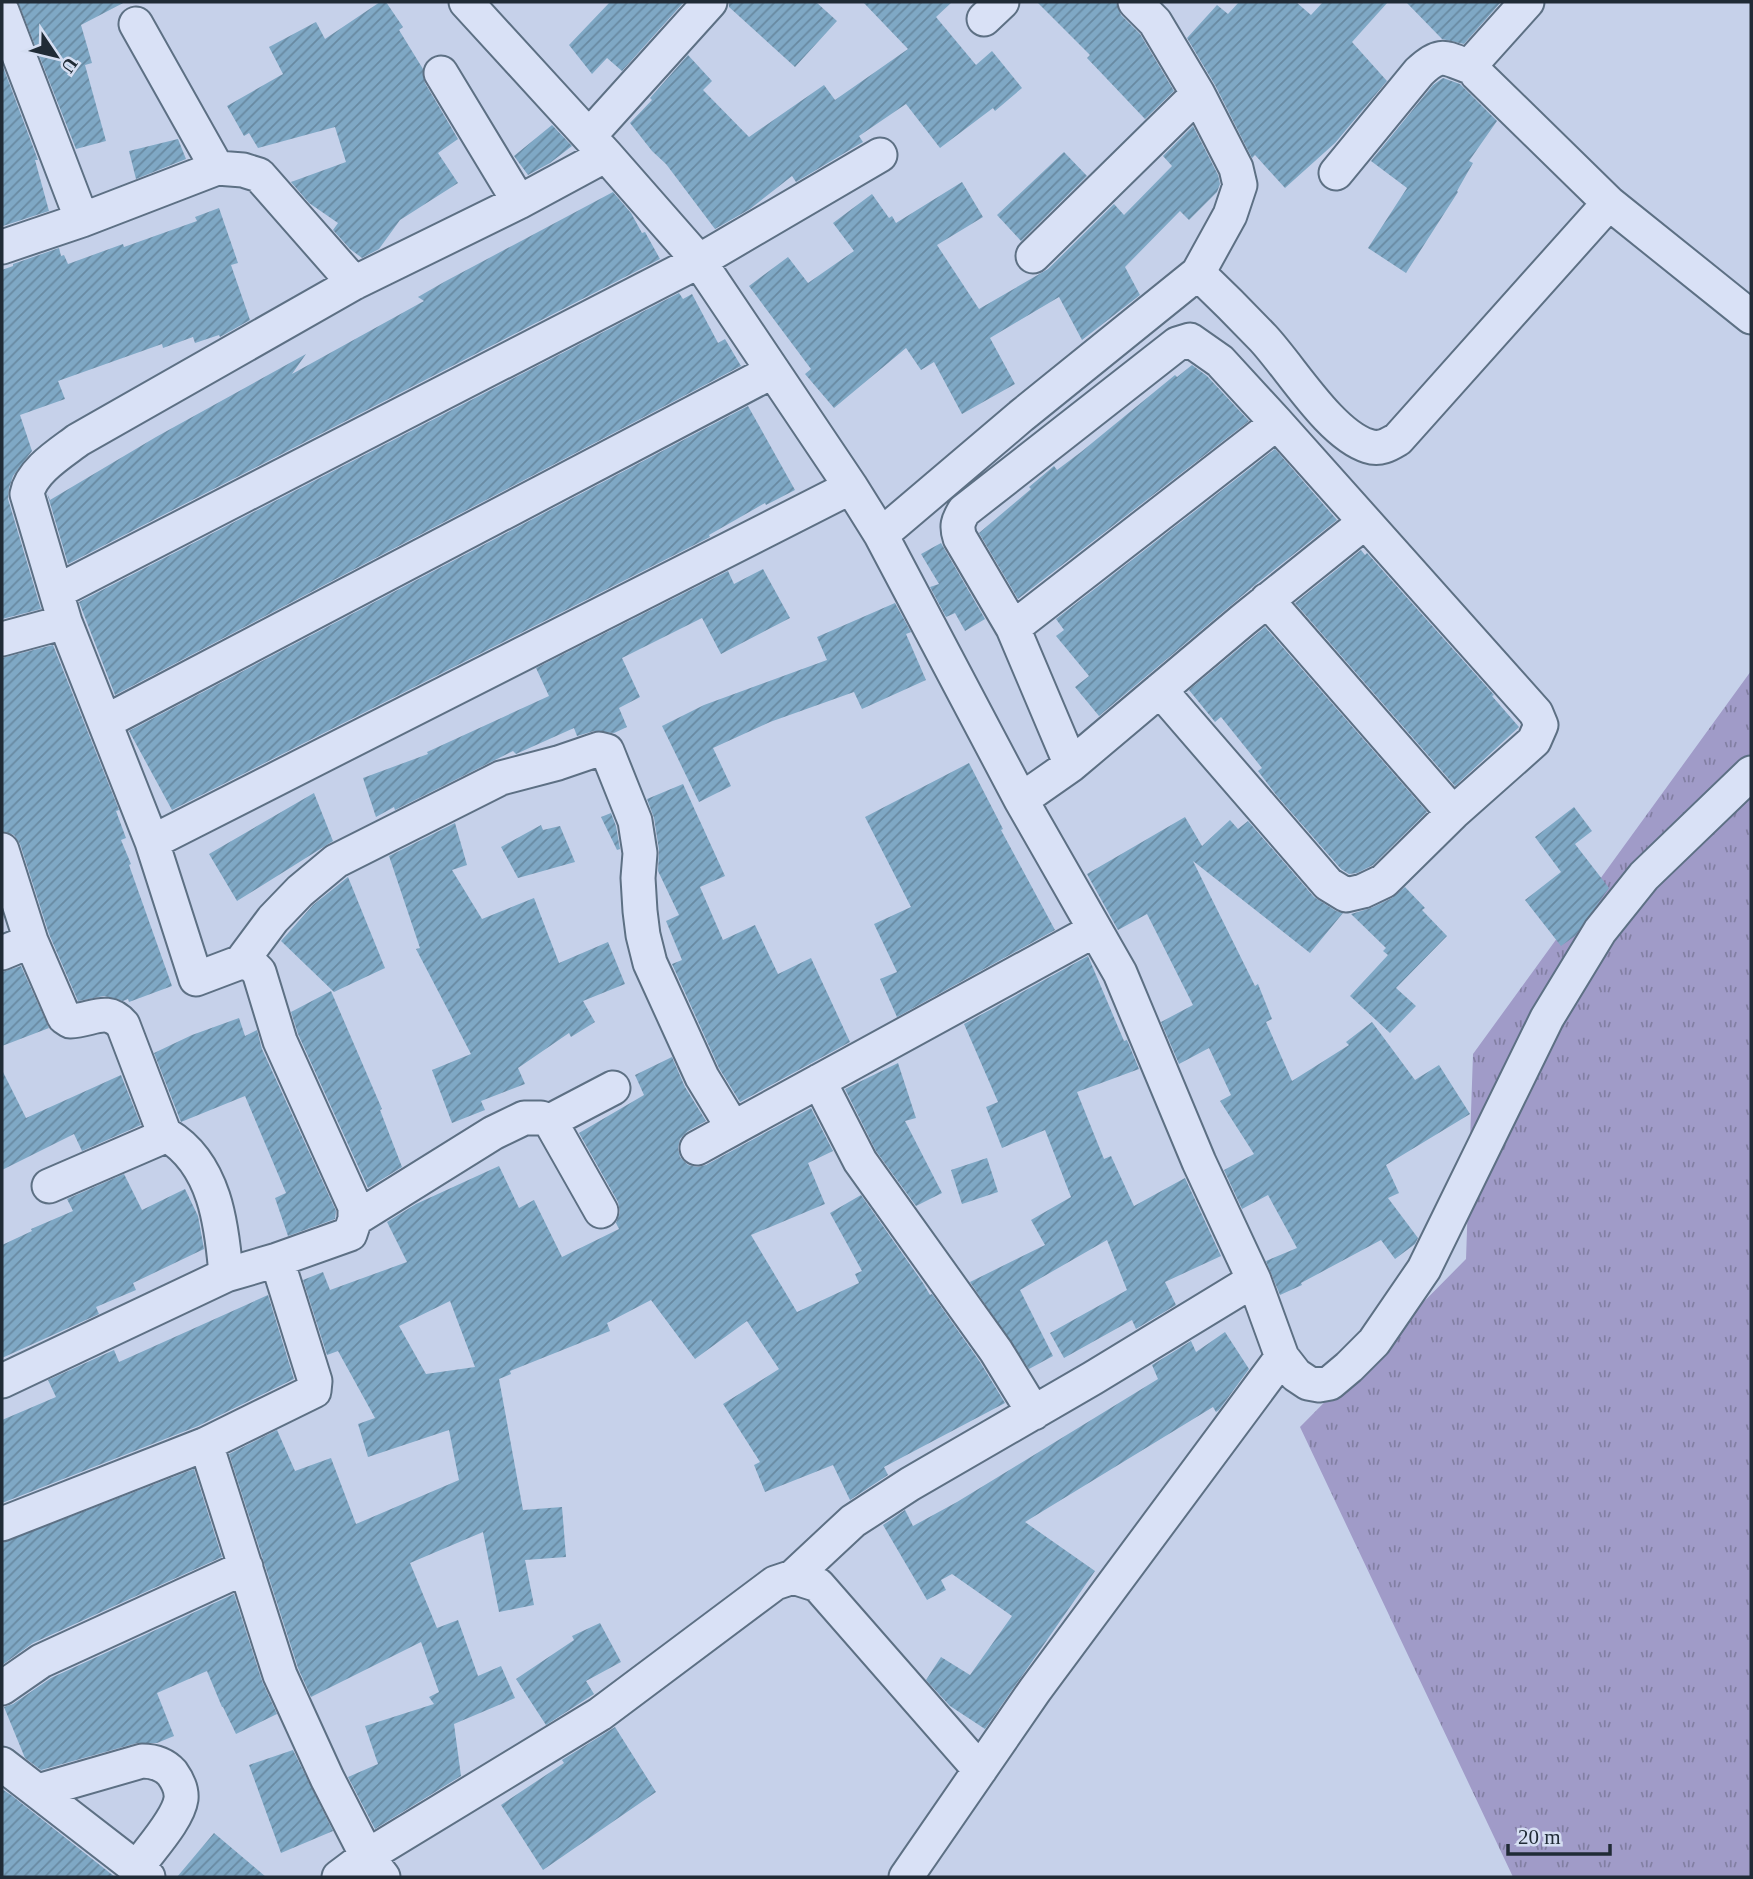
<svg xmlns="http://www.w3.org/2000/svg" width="1753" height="1879" viewBox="0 0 1753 1879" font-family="'Times New Roman',serif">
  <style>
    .grass { fill: url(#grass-tufts) }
    .building { fill: url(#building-hatch); fill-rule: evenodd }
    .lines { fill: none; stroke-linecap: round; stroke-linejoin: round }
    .minor-casing { stroke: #5d7084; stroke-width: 37 }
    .minor { stroke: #d9e1f6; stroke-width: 33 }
  </style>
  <defs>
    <pattern id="grass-tufts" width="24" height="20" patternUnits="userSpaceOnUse" patternTransform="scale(1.75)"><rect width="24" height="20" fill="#a09bc8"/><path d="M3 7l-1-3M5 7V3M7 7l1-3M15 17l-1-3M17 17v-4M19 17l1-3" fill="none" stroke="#827fa3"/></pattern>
    <pattern id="building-hatch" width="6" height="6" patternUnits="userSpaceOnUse" patternTransform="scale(1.75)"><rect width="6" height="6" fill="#7fa8c5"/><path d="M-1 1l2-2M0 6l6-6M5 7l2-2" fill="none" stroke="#6889a1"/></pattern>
  </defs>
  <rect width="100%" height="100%" fill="#c6d1ea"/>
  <path class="grass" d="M 1751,671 L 1751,1877 L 1513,1877 L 1300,1427 L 1466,1259 L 1473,1054 Z"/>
  <path class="building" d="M 18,2 L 125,2 L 81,25 L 92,63 L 85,65 L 106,141 L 76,149 Z
    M 380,2 L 386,2 L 403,27 L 399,30 L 423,69 L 425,83 L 458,139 L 438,153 L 458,183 L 400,220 L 379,249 L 362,258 L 350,249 L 333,230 L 338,223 L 309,203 L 291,182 L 346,162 L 335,127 L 258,148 L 249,133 L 244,136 L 227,106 L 283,74 L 269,47 L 316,22 L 325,39 Z
    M 610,2 L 684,2 L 622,71 L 607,58 L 592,74 L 569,45 Z
    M 729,2 L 816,2 L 837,21 L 795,67 L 729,7 Z
    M 863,2 L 952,2 L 936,17 L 976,65 L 992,51 L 1022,88 L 995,111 L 993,108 L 940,148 L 906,104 L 859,136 L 863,142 L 796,182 L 792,176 L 750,209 L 715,229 L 666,164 L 652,151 L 630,123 L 652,100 L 650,98 L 688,55 L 712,81 L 703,90 L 749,137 L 824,85 L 835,100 L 908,49 Z
    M 1037,2 L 1116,2 L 1121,15 L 1140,34 L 1174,91 L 1145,119 L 1087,58 L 1090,55 Z
    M 1239,2 L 1296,2 L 1311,15 L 1323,2 L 1388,2 L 1352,42 L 1387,81 L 1335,143 L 1285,188 L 1255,155 L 1252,158 L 1215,85 L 1187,38 L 1217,5 L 1228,14 Z
    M 1406,2 L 1501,2 L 1464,44 L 1442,39 Z
    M 2,64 L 38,160 L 35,160 L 49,211 L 3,226 Z
    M 1443,78 L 1460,84 L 1497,121 L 1469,161 L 1473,163 L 1457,191 L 1458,192 L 1406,273 L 1368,248 L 1407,188 L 1371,161 L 1433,85 Z
    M 552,125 L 572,146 L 550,163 L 528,175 L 514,156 Z
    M 1193,126 L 1218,175 L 1220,184 L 1217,192 L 1189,220 L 1180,211 L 1125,267 L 1140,295 L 1082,340 L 1059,297 L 990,338 L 1015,384 L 962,414 L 934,362 L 921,370 L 906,348 L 834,408 L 805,374 L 811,369 L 749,286 L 788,257 L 808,283 L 854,251 L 833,223 L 872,194 L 889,218 L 892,216 L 896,223 L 962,182 L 983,217 L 937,245 L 979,309 L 1048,269 L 1114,204 L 1124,215 L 1172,166 L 1163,156 Z
    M 178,139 L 186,159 L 136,179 L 129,151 Z
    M 1064,152 L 1087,176 L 1021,241 L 997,215 Z
    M 613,192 L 631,213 L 642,233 L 645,232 L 660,259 L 68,564 L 47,493 L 50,500 L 156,437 L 306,354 L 292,374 L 424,301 L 418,297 L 444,282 Z
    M 219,208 L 238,263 L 231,265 L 250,320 L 220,337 L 219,335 L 195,343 L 193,337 L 163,348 L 162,344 L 58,381 L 65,399 L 20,415 L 32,451 L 13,476 L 9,488 L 8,499 L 41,609 L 2,619 L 2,270 L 13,266 L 13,264 L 59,248 L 61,256 L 64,255 L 68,264 L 123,244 L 124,247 L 197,221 L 195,217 Z
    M 679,293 L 683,299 L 692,294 L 718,343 L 725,339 L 741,366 L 115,695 L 79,602 Z
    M 1192,365 L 1207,376 L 1249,421 L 1018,599 L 979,533 L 1031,489 L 1029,487 L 1054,466 L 1057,470 L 1081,452 L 1175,375 L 1177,377 Z
    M 748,406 L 795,490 L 766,505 L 765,503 L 709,535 L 710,537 L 172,810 L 129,731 Z
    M 1275,449 L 1337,520 L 1255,585 L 1099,716 L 1075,687 L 1089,676 L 1056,636 L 1064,630 L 1056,619 Z
    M 941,543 L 985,619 L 965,631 L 955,613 L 946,617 L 930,587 L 939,584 L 921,554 Z
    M 1361,550 L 1365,555 L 1367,553 L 1494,695 L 1492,696 L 1519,727 L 1455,786 L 1295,603 Z
    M 763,569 L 790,618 L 721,654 L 702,618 L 622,658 L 640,697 L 619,708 L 627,727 L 614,733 L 594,731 L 577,736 L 574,728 L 516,754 L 513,751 L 395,810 L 394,807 L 376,817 L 363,778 L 428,754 L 427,752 L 549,696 L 536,668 L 728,571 L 734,584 Z
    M 895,603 L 911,632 L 906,634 L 926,680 L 862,709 L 854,692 L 770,722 L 713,748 L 731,786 L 699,802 L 662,726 L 704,705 L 827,660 L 817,637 Z
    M 1265,627 L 1427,812 L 1373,865 L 1357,873 L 1349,874 L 1341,869 L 1277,796 L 1258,771 L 1262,768 L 1221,717 L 1215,722 L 1189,690 Z
    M 53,645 L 119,810 L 116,811 L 126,838 L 121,840 L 131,864 L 129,865 L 172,986 L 129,1002 L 128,999 L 123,1001 L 104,996 L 78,1001 L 49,934 L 20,844 L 14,835 L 2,831 L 2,658 Z
    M 969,763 L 1003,829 L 1001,830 L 1055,930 L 897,1017 L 880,979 L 897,972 L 874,924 L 911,907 L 865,817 Z
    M 683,784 L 725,876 L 700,887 L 723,940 L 755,925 L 778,974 L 811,958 L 850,1042 L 740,1102 L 719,1068 L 672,964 L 682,960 L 666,921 L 679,915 L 658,871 L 659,850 L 654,818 L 647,799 Z
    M 314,793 L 333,841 L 237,901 L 209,854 Z
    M 1574,807 L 1592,831 L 1575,844 L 1609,888 L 1575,936 L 1561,946 L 1525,900 L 1561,872 L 1535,837 Z
    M 611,813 L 616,826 L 620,849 L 617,850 L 601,817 Z
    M 1185,817 L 1202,846 L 1230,820 L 1238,829 L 1248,821 L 1314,897 L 1336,911 L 1343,913 L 1310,953 L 1193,861 L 1255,986 L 1258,984 L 1272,1019 L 1266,1022 L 1292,1081 L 1349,1045 L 1346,1042 L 1372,1022 L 1415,1080 L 1439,1065 L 1470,1114 L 1386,1165 L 1399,1193 L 1388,1198 L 1418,1238 L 1415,1244 L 1395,1259 L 1381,1240 L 1301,1283 L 1302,1285 L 1280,1295 L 1266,1261 L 1297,1248 L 1268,1195 L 1242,1209 L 1224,1170 L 1254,1154 L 1220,1101 L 1231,1095 L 1209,1048 L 1179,1064 L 1161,1022 L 1193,1005 L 1147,914 L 1118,930 L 1087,874 Z
    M 455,823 L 467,865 L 452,870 L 482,919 L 534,898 L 559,963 L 608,942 L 625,984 L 583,1001 L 595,1022 L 571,1037 L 569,1033 L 518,1068 L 525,1084 L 481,1101 L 485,1110 L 452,1123 L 432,1070 L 471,1054 L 416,949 L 420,948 L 389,856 Z
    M 541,825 L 543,830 L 560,826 L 575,862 L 518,878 L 501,847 Z
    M 348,877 L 385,968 L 334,992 L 281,941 L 313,905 Z
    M 1405,887 L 1425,908 L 1422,910 L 1447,936 L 1396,988 L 1416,1006 L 1390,1033 L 1350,996 L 1388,955 L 1383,951 L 1386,948 L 1351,914 L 1371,908 L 1392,898 Z
    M 1088,956 L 1124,1041 L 1127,1040 L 1139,1069 L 1077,1092 L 1104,1159 L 1111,1156 L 1134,1206 L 1185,1178 L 1221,1256 L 1165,1282 L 1176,1305 L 1136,1329 L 1132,1320 L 1064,1358 L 1050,1333 L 1127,1290 L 1107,1240 L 1020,1290 L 1053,1356 L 1029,1369 L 970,1282 L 1045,1245 L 1031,1220 L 1071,1197 L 1045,1130 L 1002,1148 L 986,1107 L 998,1102 L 964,1024 Z
    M 21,966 L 49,1028 L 2,1046 L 2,972 Z
    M 331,991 L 382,1109 L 380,1110 L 402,1167 L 368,1188 L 298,1034 L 291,1012 Z
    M 239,1018 L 245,1036 L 257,1030 L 262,1049 L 336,1211 L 335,1219 L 288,1236 L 275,1198 L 286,1193 L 245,1096 L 181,1122 L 154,1053 L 192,1035 Z
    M 672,1057 L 685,1087 L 706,1121 L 688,1131 L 680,1139 L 678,1148 L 680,1157 L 688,1165 L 697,1167 L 706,1165 L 811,1108 L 833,1151 L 808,1163 L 825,1204 L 751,1235 L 797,1312 L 859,1283 L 855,1274 L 862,1271 L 830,1213 L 861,1195 L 923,1283 L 930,1295 L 932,1294 L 980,1362 L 1005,1403 L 884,1467 L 888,1475 L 850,1500 L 833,1465 L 765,1492 L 754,1465 L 760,1462 L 723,1404 L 779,1369 L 747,1321 L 695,1359 L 651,1300 L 607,1323 L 610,1331 L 510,1371 L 511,1374 L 499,1379 L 523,1510 L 562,1507 L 566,1557 L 525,1560 L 534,1605 L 499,1612 L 483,1532 L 410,1563 L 437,1628 L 458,1620 L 478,1676 L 501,1666 L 515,1698 L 454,1724 L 461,1776 L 375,1829 L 348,1777 L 378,1764 L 365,1726 L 434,1704 L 429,1697 L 439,1692 L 421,1642 L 311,1697 L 298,1668 L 229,1454 L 277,1430 L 295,1471 L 331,1458 L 356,1524 L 459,1480 L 449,1430 L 368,1457 L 358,1424 L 375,1418 L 338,1351 L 327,1355 L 303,1280 L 323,1272 L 330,1290 L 407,1262 L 387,1222 L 416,1204 L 499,1166 L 519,1208 L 534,1200 L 562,1257 L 619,1229 L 616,1223 L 620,1212 L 618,1202 L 579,1133 L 644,1095 L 635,1075 ZM 450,1301 L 475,1367 L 426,1374 L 399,1326 Z
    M 898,1063 L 916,1118 L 905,1121 L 942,1193 L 916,1206 L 876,1151 L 845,1089 Z
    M 2,1070 L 26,1118 L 121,1075 L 141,1125 L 82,1151 L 74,1134 L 2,1170 Z
    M 987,1158 L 998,1192 L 962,1204 L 951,1170 Z
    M 124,1174 L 142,1210 L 185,1189 L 198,1216 L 204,1249 L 133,1283 L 136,1290 L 96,1307 L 99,1314 L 2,1358 L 2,1245 L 32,1231 L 31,1229 L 73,1211 L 67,1199 Z
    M 268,1295 L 294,1379 L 198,1426 L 2,1503 L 2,1420 L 56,1397 L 48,1380 L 114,1350 L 119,1362 Z
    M 1225,1332 L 1249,1369 L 1219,1410 L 1216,1412 L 1213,1407 L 1025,1522 L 1095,1571 L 985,1729 L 950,1706 L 926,1680 L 941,1657 L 970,1675 L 1012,1616 L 952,1574 L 941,1580 L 946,1590 L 927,1600 L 883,1525 L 905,1510 L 913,1526 L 957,1502 L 1158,1379 L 1152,1365 L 1191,1341 L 1196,1352 Z
    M 194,1469 L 222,1557 L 33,1643 L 2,1665 L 2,1543 Z
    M 234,1594 L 262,1681 L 277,1714 L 236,1734 L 223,1707 L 222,1707 L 207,1671 L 157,1693 L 174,1736 L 157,1743 L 137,1743 L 41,1770 L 25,1758 L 4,1707 L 13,1704 L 51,1678 Z
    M 600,1623 L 621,1662 L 586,1681 L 594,1694 L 546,1725 L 516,1679 L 574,1640 L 572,1636 Z
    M 615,1727 L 656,1792 L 543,1870 L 501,1805 L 564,1763 L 562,1760 Z
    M 293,1750 L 333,1831 L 281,1853 L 249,1765 Z
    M 2,1789 L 11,1795 L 115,1877 L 2,1877 Z
    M 214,1833 L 266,1877 L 177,1877 Z"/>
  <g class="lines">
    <g class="minor-casing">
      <path id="minor" d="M 466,2 L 606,155 L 699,261 L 851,487 L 881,535 L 1021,800 L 1120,973 L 1199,1162 L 1254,1280 L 1282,1357 L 1296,1375 L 1308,1383 L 1319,1385 L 1330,1383 L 1349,1367 L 1374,1342 L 1424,1269 L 1547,1018 L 1600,931 L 1644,876 L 1751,773
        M 1527,2 L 1474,61 L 1473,68 L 1477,74 L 1609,203 L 1751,317
        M 2,11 L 82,220
        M 984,19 L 1002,2
        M 441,73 L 519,202
        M 589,136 L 710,2
        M 217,168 L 243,170 L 259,175 L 354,283
        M 1336,173 L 1419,72 C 1442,50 1446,59 1473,68
        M 2,247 L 82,220 L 217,168 L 136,24
        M 1033,256 L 1198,94
        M 1198,273 C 1220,294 1242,316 1263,338 C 1291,368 1330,434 1368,446 C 1380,450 1388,445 1398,439 L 1609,203
        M 881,535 L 1021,416 L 1198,273 L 1230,215 L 1240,185 L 1236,168 L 1198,94 L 1155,22 L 1135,2
        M 58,591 L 699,261 L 880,155
        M 1267,600 L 1453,813
        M 1013,628 L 1277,423 L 1536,713 L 1541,725 L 1534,741 L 1453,813 L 1384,881 L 1363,891 L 1346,895 L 1328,884 L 1160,690
        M 2,639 L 65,622
        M 105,722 L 773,371
        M 1071,765 L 1013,628 L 960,538 C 956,526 958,521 964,511 L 1177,344 L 1190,340 L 1220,361 L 1277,423
        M 1021,800 L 1071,765 L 1243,620 L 1365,522
        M 152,842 L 851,487
        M 2,850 L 31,941 L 64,1017 L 70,1021 C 93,1020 107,1006 123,1025 L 165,1135
        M 2,953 L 31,941
        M 241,962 L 273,919 L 300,891 L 336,861 L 501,778 L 558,763 L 599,749 L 607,751 L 635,821 L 640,853 L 638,878 L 640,911 L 643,935 L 650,963 L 702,1077 L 733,1128
        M 819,1081 L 860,1161 L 996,1351 L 1034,1413
        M 550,1121 L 613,1088
        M 697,1148 L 1095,930
        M 49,1186 L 167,1135 C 215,1164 222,1225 226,1275
        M 355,1219 L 493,1133 L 524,1118 L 541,1118 L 550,1121 L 601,1211
        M 2,1381 L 226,1275 L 277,1260 L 350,1234 L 355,1219 L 355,1207 L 280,1041 L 259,972 L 250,963 L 241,962 L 196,979 L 152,842 L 65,622 L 27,494 C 31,471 61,453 78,440 L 354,283 L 519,202 L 606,155
        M 206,1444 L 280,1675 L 327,1778 L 367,1856 L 383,1877
        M 2,1524 L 206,1444 L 314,1391 L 315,1381 L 277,1260
        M 793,1577 L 853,1521 L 910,1484 L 1093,1378 L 1254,1280
        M 2,1688 L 41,1661 L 246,1567
        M 2,1764 L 148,1877
        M 38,1791 L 142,1761 C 154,1761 164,1764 172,1773 C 177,1780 182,1790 181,1799 C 178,1820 149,1850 137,1868
        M 339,1877 L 367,1856 L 600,1714 L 775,1583 L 793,1577 L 818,1585 L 980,1770
        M 906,1877 L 1035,1690 L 1282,1357"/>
    </g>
    <use href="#minor" class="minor"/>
  </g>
  <rect width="1753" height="1879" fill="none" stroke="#202b36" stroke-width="7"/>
  <g transform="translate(56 56) rotate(125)" stroke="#d5def2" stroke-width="5" paint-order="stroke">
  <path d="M0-5L12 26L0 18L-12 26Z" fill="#202b36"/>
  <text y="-10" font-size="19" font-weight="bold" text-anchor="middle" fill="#202b36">U</text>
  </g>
  <path d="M1508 1844v10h102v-10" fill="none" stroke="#202b36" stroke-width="3.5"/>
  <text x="1518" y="1844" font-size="21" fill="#202b36" stroke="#d5def2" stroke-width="5" paint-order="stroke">20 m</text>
</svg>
